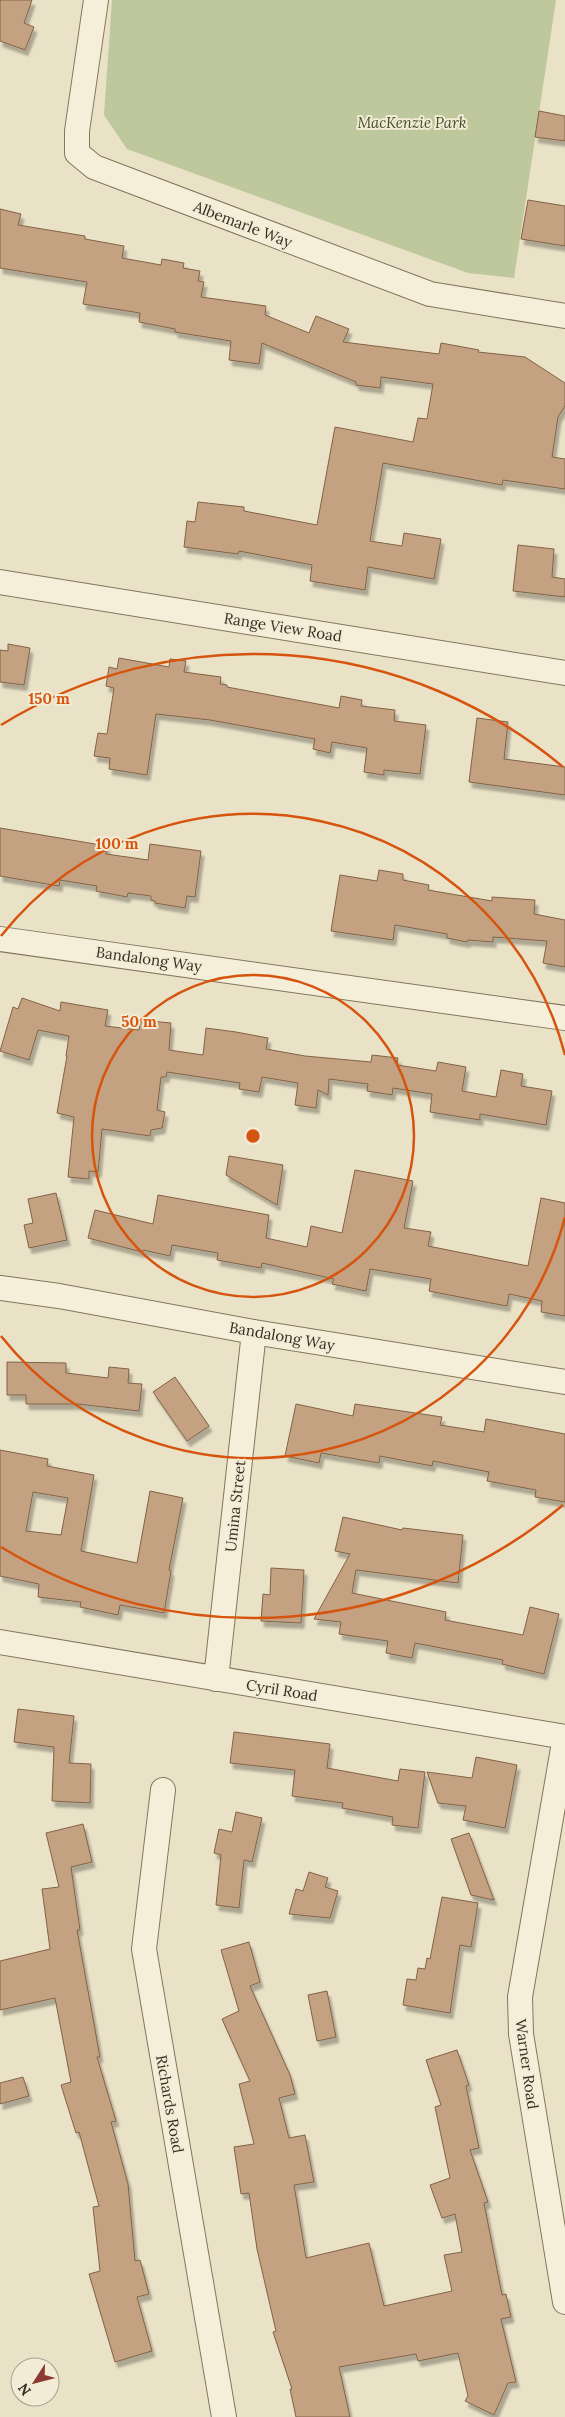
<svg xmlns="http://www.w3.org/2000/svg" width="565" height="2417" viewBox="0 0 565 2417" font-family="Lora,serif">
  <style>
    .green { fill: #bfc79c }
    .building { fill: #c4a281; stroke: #816246; fill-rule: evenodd; filter: url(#shadow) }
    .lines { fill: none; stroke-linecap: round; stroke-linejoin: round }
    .street-casing { stroke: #84755e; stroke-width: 26 }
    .street { stroke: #f5efda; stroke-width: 24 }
    .ring { fill: none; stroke: #d6540e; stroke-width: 2.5 }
    .labels { text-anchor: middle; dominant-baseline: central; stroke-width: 4; stroke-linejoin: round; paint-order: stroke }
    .park-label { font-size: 15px; font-style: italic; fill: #435029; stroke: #f2ecd6 }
    .street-label { font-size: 15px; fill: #362c20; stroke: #f2ecd6 }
    .centre { fill: #d6540e; stroke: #f2ecd6; stroke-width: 2.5 }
    .ring-label { font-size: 15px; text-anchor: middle; font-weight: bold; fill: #d6540e; stroke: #f2ecd6; stroke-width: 4; stroke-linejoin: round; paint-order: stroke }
  </style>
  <defs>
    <filter id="shadow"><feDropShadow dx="3" dy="5.5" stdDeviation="1" flood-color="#0004"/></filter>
  </defs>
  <rect width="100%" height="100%" fill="#eae2c7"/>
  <path class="green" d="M 112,0 L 556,0 L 514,278 L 468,273 L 127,149 L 104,115 Z"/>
  <path class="building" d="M 0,0 L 32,0 L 24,23 L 34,27 L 25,50 L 0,41 Z
    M 539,111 L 565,116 L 565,141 L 535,137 Z
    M 528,200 L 565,206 L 565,246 L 521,239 Z
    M 0,209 L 21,214 L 18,225 L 85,236 L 85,239 L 124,246 L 122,258 L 161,265 L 162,259 L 184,263 L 183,268 L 200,271 L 198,281 L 204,282 L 201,297 L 266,306 L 265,315 L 309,333 L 316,316 L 349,329 L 343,342 L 439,354 L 441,343 L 479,350 L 478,352 L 525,357 L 565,383 L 565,406 L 558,417 L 552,457 L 565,459 L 565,489 L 503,480 L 502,485 L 383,463 L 370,541 L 402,546 L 404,533 L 441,539 L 434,579 L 368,567 L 365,590 L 310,581 L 312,565 L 239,551 L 238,554 L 184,547 L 187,521 L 195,522 L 198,502 L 244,507 L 244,511 L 317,525 L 335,427 L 413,442 L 418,418 L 427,419 L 433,384 L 381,377 L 380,388 L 356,385 L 356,382 L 262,343 L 259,364 L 229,360 L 231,341 L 175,332 L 175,329 L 139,322 L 140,313 L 83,304 L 87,282 L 0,268 Z
    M 518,545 L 554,549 L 552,577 L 565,579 L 565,597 L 513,591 Z
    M 8,644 L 30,648 L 24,685 L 0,682 L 0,650 L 8,651 Z
    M 119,658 L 169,667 L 170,659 L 186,661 L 184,672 L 221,677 L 220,684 L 227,685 L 227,687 L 339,708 L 341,696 L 362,700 L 361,706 L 395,710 L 394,721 L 426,725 L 420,774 L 384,770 L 384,775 L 364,772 L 367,748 L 332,742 L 330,753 L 313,749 L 315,739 L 210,720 L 156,714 L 147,775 L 109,769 L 110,758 L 94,756 L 98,733 L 107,734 L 114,688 L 106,686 L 109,667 L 117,669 Z
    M 477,718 L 508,722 L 504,759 L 565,767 L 565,795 L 469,782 Z
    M 0,828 L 107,846 L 106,854 L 148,860 L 150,844 L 201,851 L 195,897 L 187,896 L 185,908 L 155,903 L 155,901 L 151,900 L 151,896 L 128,893 L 127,897 L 96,891 L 97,886 L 60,880 L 59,886 L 0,876 Z
    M 379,870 L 403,874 L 403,880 L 429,885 L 428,890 L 492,901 L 492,897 L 535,900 L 534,914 L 565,920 L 565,967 L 543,963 L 547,941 L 493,937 L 493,942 L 468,940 L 467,942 L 447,938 L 447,934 L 395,925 L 393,940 L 331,931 L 340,875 L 377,881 Z
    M 22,998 L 60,1011 L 61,1002 L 108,1010 L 105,1026 L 139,1030 L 140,1020 L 171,1023 L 169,1050 L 203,1055 L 206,1028 L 236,1032 L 268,1038 L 266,1049 L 305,1056 L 371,1062 L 372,1055 L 398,1058 L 397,1065 L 436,1071 L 438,1062 L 466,1067 L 462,1091 L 496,1097 L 501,1070 L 523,1074 L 521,1086 L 552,1091 L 546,1125 L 480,1114 L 480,1120 L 430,1112 L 432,1094 L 393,1088 L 392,1095 L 367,1091 L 368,1084 L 329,1079 L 328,1095 L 318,1090 L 316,1108 L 295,1105 L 298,1083 L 262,1077 L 259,1092 L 239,1089 L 240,1083 L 167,1072 L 166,1077 L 161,1077 L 157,1110 L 165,1112 L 162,1128 L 151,1130 L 150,1136 L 102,1129 L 98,1172 L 89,1171 L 89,1179 L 68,1177 L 74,1117 L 57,1113 L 67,1056 L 66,1056 L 69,1036 L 38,1030 L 29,1060 L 0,1051 L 13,1007 L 18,1009 Z
    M 229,1156 L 283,1165 L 277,1205 L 226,1175 Z
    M 355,1170 L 413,1181 L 404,1228 L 431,1232 L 428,1246 L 528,1266 L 541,1198 L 565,1203 L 565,1316 L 541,1312 L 542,1301 L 509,1294 L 507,1306 L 480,1301 L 429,1291 L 431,1279 L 370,1269 L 366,1291 L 332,1284 L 334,1279 L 262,1263 L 261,1268 L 217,1260 L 218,1253 L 172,1245 L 170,1256 L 143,1250 L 142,1252 L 88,1238 L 95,1210 L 153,1224 L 158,1195 L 269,1215 L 266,1238 L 307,1247 L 311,1226 L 342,1233 Z
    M 56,1193 L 67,1240 L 29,1248 L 24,1225 L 33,1223 L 28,1199 Z
    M 7,1362 L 66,1363 L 66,1373 L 108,1378 L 109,1367 L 129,1369 L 128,1383 L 142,1384 L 139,1411 L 78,1404 L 26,1404 L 26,1395 L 7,1395 Z
    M 175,1377 L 209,1426 L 187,1441 L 153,1392 Z
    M 296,1404 L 353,1416 L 355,1404 L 442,1417 L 440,1425 L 484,1432 L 486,1419 L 565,1434 L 565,1502 L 535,1497 L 536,1490 L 487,1481 L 489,1472 L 433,1461 L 432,1466 L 380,1456 L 379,1463 L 321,1453 L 319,1463 L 285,1456 Z
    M 0,1450 L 48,1459 L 47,1466 L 94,1475 L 81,1551 L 137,1563 L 150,1491 L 183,1498 L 169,1570 L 171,1571 L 164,1613 L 120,1605 L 118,1615 L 80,1607 L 81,1602 L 38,1597 L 39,1584 L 0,1576 ZM 33,1492 L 68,1498 L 61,1535 L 26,1531 Z
    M 343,1517 L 402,1530 L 403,1528 L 463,1535 L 458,1583 L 356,1570 L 352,1593 L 446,1612 L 445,1620 L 523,1635 L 530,1607 L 559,1614 L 544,1674 L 502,1664 L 503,1660 L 415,1643 L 412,1658 L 386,1653 L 388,1641 L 339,1634 L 341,1622 L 314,1619 L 350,1554 L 335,1551 Z
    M 271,1568 L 304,1570 L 301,1623 L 261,1621 L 263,1594 L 270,1595 Z
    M 18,1709 L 74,1716 L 69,1763 L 91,1764 L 90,1803 L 52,1801 L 54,1747 L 14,1742 Z
    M 234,1732 L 330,1744 L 327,1768 L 398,1781 L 400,1769 L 425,1772 L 418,1828 L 392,1825 L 393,1817 L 342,1808 L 343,1803 L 292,1796 L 295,1770 L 230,1763 Z
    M 476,1757 L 517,1765 L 505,1828 L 463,1820 L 466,1806 L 438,1803 L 427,1772 L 472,1778 Z
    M 236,1812 L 262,1818 L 252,1862 L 244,1860 L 239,1908 L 216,1905 L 221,1855 L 214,1853 L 219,1829 L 232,1832 Z
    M 83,1824 L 92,1862 L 71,1867 L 80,1930 L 77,1930 L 100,2057 L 97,2057 L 116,2121 L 111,2122 L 128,2184 L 135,2261 L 140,2260 L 149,2294 L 137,2297 L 152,2351 L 115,2362 L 89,2274 L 100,2271 L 93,2207 L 99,2206 L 79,2132 L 76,2133 L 61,2085 L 71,2082 L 55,1998 L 0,2010 L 0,1961 L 50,1949 L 42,1889 L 59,1887 L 46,1833 Z
    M 469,1833 L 494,1900 L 471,1895 L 451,1839 Z
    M 309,1872 L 328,1878 L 325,1887 L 338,1891 L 330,1918 L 289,1914 L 296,1889 L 303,1891 Z
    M 442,1897 L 478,1903 L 471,1947 L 460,1945 L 450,2013 L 403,2005 L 407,1979 L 416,1980 L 418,1968 L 425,1969 L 427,1958 L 430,1959 Z
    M 249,1942 L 260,1982 L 250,1986 L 290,2075 L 295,2094 L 279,2098 L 289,2138 L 305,2135 L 314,2182 L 294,2185 L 306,2258 L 369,2243 L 384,2306 L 452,2291 L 444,2255 L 462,2252 L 455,2214 L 442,2218 L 430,2185 L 450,2178 L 435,2107 L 441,2105 L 426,2060 L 457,2050 L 469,2085 L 466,2086 L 479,2148 L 470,2150 L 488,2202 L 484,2203 L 502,2295 L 506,2294 L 511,2317 L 501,2319 L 516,2382 L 508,2383 L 494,2415 L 465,2401 L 468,2396 L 458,2353 L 418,2361 L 416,2354 L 339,2367 L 350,2417 L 296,2417 L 290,2389 L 292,2389 L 273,2332 L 276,2331 L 257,2249 L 249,2193 L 241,2194 L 234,2147 L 254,2144 L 239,2084 L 250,2081 L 222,2019 L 239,2011 L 221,1950 Z
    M 327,1991 L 336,2037 L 317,2041 L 308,1995 Z
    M 23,2077 L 29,2096 L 0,2104 L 0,2083 Z"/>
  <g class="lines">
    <g class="street-casing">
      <path id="street" d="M 96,0 L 77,131 L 77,153 L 94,167 L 430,294 L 565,316
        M 0,582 L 565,673
        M 0,939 L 565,1018
        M 0,1288 L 59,1296 L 254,1332 L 565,1382
        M 0,1642 L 565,1737
        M 216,1679 L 254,1332
        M 565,1737 L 520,1997 L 521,2034 L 565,2302
        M 163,1790 L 144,1949 L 224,2417"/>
    </g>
    <use href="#street" class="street"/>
  </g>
  <g class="ring">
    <circle cx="253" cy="1136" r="161"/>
    <path d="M565 1217A322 322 0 0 1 1 1336M1 936A322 322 0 0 1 565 1055"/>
    <path d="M563 1505A482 482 0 0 1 1 1547M1 725A482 482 0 0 1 563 767"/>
  </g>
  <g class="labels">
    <g class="park-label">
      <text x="412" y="122">MacKenzie Park</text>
    </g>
    <g class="street-label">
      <text transform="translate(243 224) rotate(21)">Albemarle Way</text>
      <text transform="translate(283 627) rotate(9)">Range View Road</text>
      <text transform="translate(149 959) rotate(8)">Bandalong Way</text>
      <text transform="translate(282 1336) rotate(10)">Bandalong Way</text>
      <text transform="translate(235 1506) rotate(-84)">Umina Street</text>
      <text transform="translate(282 1690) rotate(9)">Cyril Road</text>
      <text transform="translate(527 2064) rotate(82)">Warner Road</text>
      <text transform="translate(170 2104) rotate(80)">Richards Road</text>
    </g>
  </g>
  <circle cx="253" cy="1136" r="8" class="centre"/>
  <g class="ring-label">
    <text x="49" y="704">150 m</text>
    <text x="117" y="849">100 m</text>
    <text x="139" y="1027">50 m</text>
  </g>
  <g transform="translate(35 2382) rotate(234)"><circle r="24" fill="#f2ecd6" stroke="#a79f8d"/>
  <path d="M0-4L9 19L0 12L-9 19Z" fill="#8d3a34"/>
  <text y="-8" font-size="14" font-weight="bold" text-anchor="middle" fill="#362c20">N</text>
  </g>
</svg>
